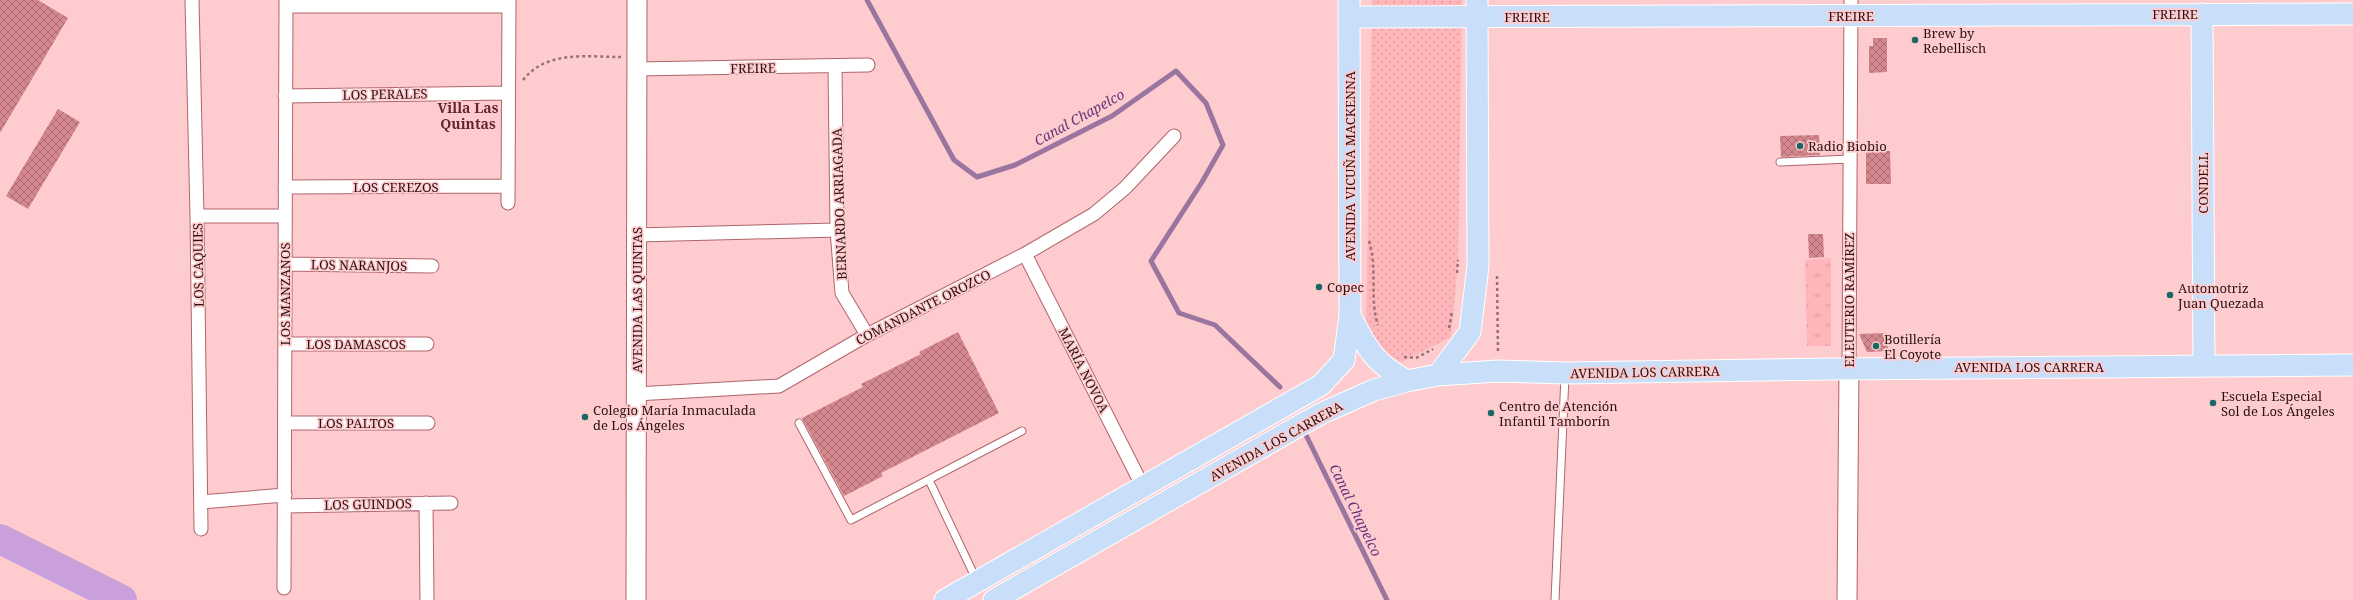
<svg xmlns="http://www.w3.org/2000/svg" width="2353" height="600" viewBox="0 0 2353 600" font-family="'Noto Serif',serif">
  <style>
    .grass { fill: url(#grass-tufts) }
    .park { fill: url(#park-dots) }
    .lines { fill: none; stroke-linecap: round; stroke-linejoin: round }
    .stream { stroke: #9a75a0; stroke-width: 5 }
    .river { stroke: #c9a0dc; stroke-width: 30 }
    .building { fill: url(#building-cross-hatch) }
    .lane-casing { stroke: #ae656c; stroke-width: 9 }
    .street-casing { stroke: #ae656c; stroke-width: 15 }
    .secondary-casing { stroke: #ae656c; stroke-width: 21 }
    .primary-casing { stroke: #fff; stroke-width: 23 }
    .path { stroke: #987173; stroke-width: 2.5; stroke-dasharray: 3 3; stroke-linecap: butt }
    .lane { stroke: #fff; stroke-width: 7 }
    .street { stroke: #fff; stroke-width: 13 }
    .secondary { stroke: #fff; stroke-width: 19 }
    .primary { stroke: #c9def8; stroke-width: 21 }
    .poi-dot { fill: #186766; stroke: #feccce; stroke-width: 1.5 }
    .labels { text-anchor: middle; dominant-baseline: central; stroke-width: 3.5; stroke-linejoin: round; paint-order: stroke }
    .street-label { font-size: 13px; fill: #2c1013; stroke: #feccce }
    .poi-label { font-size: 13px; fill: #2c1013; stroke: #feccce; text-anchor: start }
    .neighbourhood-label { font-size: 14px; font-weight: bold; fill: #67252e; stroke: #feccce }
    .water-label { font-size: 14px; font-style: italic; fill: #69357e; stroke: #feccce }
  </style>
  <defs>
    <pattern id="grass-tufts" width="24" height="20" patternUnits="userSpaceOnUse"><rect width="24" height="20" fill="#feb6ba"/><path d="M3 7l-1-3M5 7V3M7 7l1-3M15 17l-1-3M17 17v-4M19 17l1-3" fill="none" stroke="#da9b9f"/></pattern>
    <pattern id="park-dots" width="8" height="8" patternUnits="userSpaceOnUse"><rect width="8" height="8" fill="#feb6ba"/><path d="M2 2h.1M6 6h.1" fill="none" stroke="#da9b9f" stroke-width="1.8" stroke-linecap="round"/></pattern>
    <pattern id="building-cross-hatch" width="8" height="8" patternUnits="userSpaceOnUse"><rect width="8" height="8" fill="#d4878d"/><path d="M0 0l8 8M0 8l8-8" fill="none" stroke="#ac6d72"/></pattern>
  </defs>
  <rect width="100%" height="100%" fill="#feccce"/>
  <path class="grass" d="M 1831,258 L 1831,346 L 1807,346 L 1805,260 Z"/>
  <path class="park" d="M 1372,0 L 1462,0 L 1458,264 L 1451,337 L 1402,362 L 1374,350 L 1366,323 Z"/>
  <g class="lines">
    <path class="stream" d="M 867,0 L 954,160 L 977,177 L 1015,165 L 1112,116 L 1176,71 L 1206,103 L 1223,145 L 1202,182 L 1151,261 L 1179,313 L 1215,325 L 1280,387
      M 1304,431 L 1387,600"/>
    <path class="river" d="M 0,539 L 122,600"/>
  </g>
  <path class="building" d="M 0,0 L 38,0 L 68,18 L 0,133 Z
    M 1873,38 L 1887,38 L 1887,72 L 1869,73 L 1869,46 L 1873,46 Z
    M 58,109 L 80,122 L 28,209 L 6,196 Z
    M 1819,135 L 1820,155 L 1781,157 L 1780,136 Z
    M 1890,151 L 1891,184 L 1866,184 L 1866,152 Z
    M 1808,234 L 1823,234 L 1824,257 L 1809,258 Z
    M 958,332 L 999,413 L 881,473 L 883,476 L 844,496 L 802,418 L 863,387 L 861,384 L 921,354 L 919,352 Z
    M 1887,333 L 1888,351 L 1867,352 L 1859,334 Z"/>
  <g class="lines">
    <g class="lane-casing">
      <path id="lane" d="M 1780,162 L 1850,159
        M 799,423 L 851,520 L 1022,431
        M 929,480 L 977,581
        M 1555,600 L 1565,376"/>
    </g>
    <g class="street-casing">
      <path id="street" d="M 192,0 L 197,216 L 201,529
        M 286,6 L 509,6
        M 835,67 L 837,230 L 842,293 L 867,335
        M 637,69 L 868,65
        M 285,96 L 508,93
        M 285,187 L 508,186
        M 508,203 L 509,0
        M 197,216 L 285,216
        M 637,235 L 837,230
        M 1025,254 L 1143,487
        M 285,264 L 432,266
        M 285,344 L 427,344
        M 1849,368 L 1851,0
        M 636,394 L 779,386 L 867,335 L 1025,254 L 1094,214 L 1125,188 L 1174,136
        M 285,423 L 428,423
        M 201,502 L 285,495
        M 426,503 L 427,600
        M 285,506 L 451,503
        M 284,588 L 286,0"/>
    </g>
    <g class="secondary-casing">
      <path id="secondary" d="M 636,600 L 637,0
        M 1847,600 L 1849,368"/>
    </g>
    <g class="primary-casing">
      <path id="primary" d="M 1349,0 L 1350,316 C 1368,349 1373,362 1407,381
        M 2202,14 L 2204,366
        M 1349,17 L 2353,14
        M 1438,375 L 1470,332 L 1478,266 L 1477,0
        M 945,600 L 1321,385 L 1344,360 L 1350,316
        M 994,600 L 1320,414 L 1374,390 L 1407,381 L 1438,375 L 1498,371 L 1565,373 L 1835,369 L 2353,365"/>
    </g>
    <path class="path" d="M 523,80 C 547,50 586,57 621,57
      M 1369,241 C 1378,269 1369,298 1378,325
      M 1457,273 L 1458,260
      M 1497,276 L 1498,353
      M 1449,328 L 1452,313
      M 1404,357 L 1416,358 L 1433,349"/>
    <use href="#lane" class="lane"/>
    <use href="#street" class="street"/>
    <use href="#secondary" class="secondary"/>
    <use href="#primary" class="primary"/>
  </g>
  <g class="poi-dot">
    <circle cx="1915" cy="40" r="4"/>
    <circle cx="1800" cy="146" r="4"/>
    <circle cx="1319" cy="287" r="4"/>
    <circle cx="2170" cy="295" r="4"/>
    <circle cx="1876" cy="346" r="4"/>
    <circle cx="2213" cy="403" r="4"/>
    <circle cx="1491" cy="413" r="4"/>
    <circle cx="585" cy="417" r="4"/>
  </g>
  <g class="labels">
    <g class="street-label">
      <text x="2175" y="14">FREIRE</text>
      <text x="1851" y="16">FREIRE</text>
      <text x="1527" y="17">FREIRE</text>
      <text transform="translate(753 68) rotate(-1)">FREIRE</text>
      <text transform="translate(385 94) rotate(-1)">LOS PERALES</text>
      <text transform="translate(1350 166) rotate(-90)">AVENIDA VICUÑA MACKENNA</text>
      <text transform="translate(2203 183) rotate(-90)">CONDELL</text>
      <text x="396" y="187">LOS CEREZOS</text>
      <text transform="translate(839 204) rotate(-92)">BERNARDO ARRIAGADA</text>
      <text transform="translate(198 265) rotate(-91)">LOS CAQUIES</text>
      <text transform="translate(359 265) rotate(1)">LOS NARANJOS</text>
      <text transform="translate(285 294) rotate(-90)">LOS MANZANOS</text>
      <text transform="translate(637 300) rotate(-90)">AVENIDA LAS QUINTAS</text>
      <text transform="translate(1849 300) rotate(-90)">ELEUTERIO RAMÍREZ</text>
      <text transform="translate(923 307) rotate(-27)">COMANDANTE OROZCO</text>
      <text x="356" y="344">LOS DAMASCOS</text>
      <text x="2029" y="367">AVENIDA LOS CARRERA</text>
      <text transform="translate(1084 370) rotate(63)">MARÍA NOVOA</text>
      <text transform="translate(1645 372) rotate(-1)">AVENIDA LOS CARRERA</text>
      <text x="356" y="423">LOS PALTOS</text>
      <text transform="translate(1276 441) rotate(-29)">AVENIDA LOS CARRERA</text>
      <text transform="translate(368 504) rotate(-1)">LOS GUINDOS</text>
    </g>
    <g class="poi-label">
      <text x="1923" y="33">Brew by<tspan x="1923" dy="15">Rebellisch</tspan></text>
      <text x="1808" y="146">Radio Biobio</text>
      <text x="1327" y="287">Copec</text>
      <text x="2178" y="288">Automotriz<tspan x="2178" dy="15">Juan Quezada</tspan></text>
      <text x="1884" y="339">Botillería<tspan x="1884" dy="15">El Coyote</tspan></text>
      <text x="2221" y="396">Escuela Especial<tspan x="2221" dy="15">Sol de Los Ángeles</tspan></text>
      <text x="1499" y="406">Centro de Atención<tspan x="1499" dy="15">Infantil Tamborín</tspan></text>
      <text x="593" y="410">Colegio María Inmaculada<tspan x="593" dy="15">de Los Ángeles</tspan></text>
    </g>
    <g class="neighbourhood-label">
      <text x="468" y="107">Villa Las<tspan x="468" dy="16">Quintas</tspan></text>
    </g>
    <g class="water-label">
      <text transform="translate(1079 117) rotate(-29)">Canal Chapelco</text>
      <text transform="translate(1356 510) rotate(64)">Canal Chapelco</text>
    </g>
  </g>
</svg>
